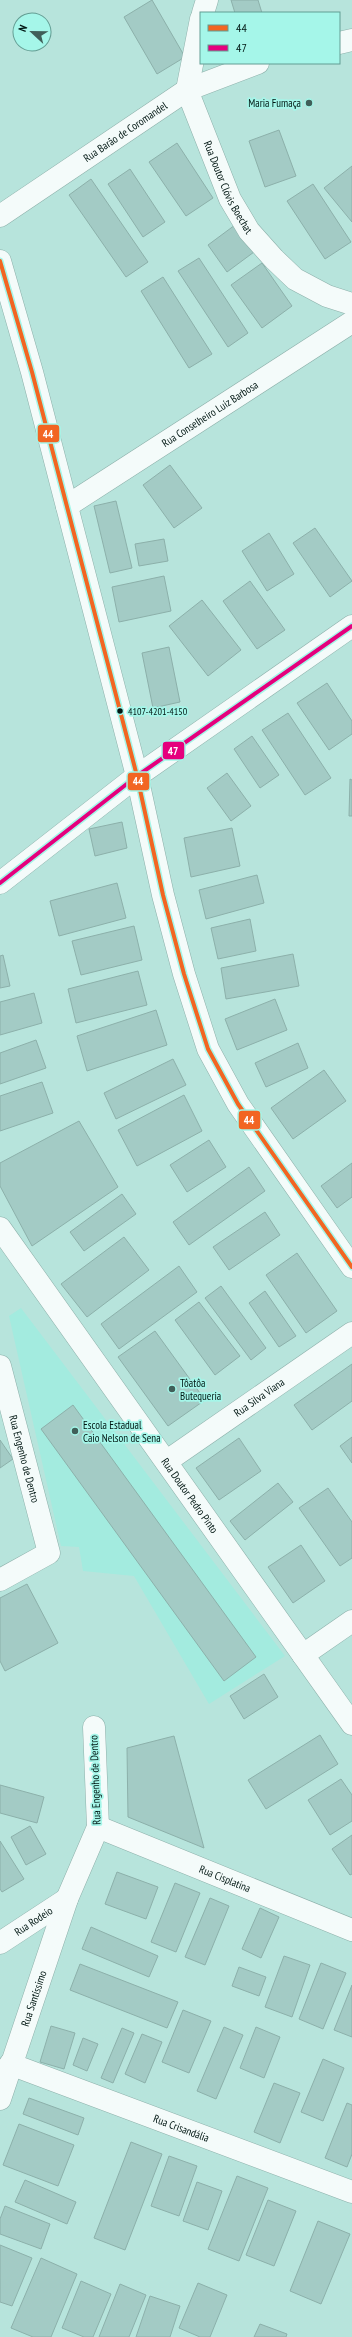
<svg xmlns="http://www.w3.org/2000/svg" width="352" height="2337" viewBox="0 0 352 2337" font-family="'PT Sans Narrow',sans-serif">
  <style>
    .built { fill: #a3ebdf }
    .building { fill: #a3cbc5; stroke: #8cb0aa }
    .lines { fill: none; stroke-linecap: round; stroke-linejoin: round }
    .street-casing { stroke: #8db0aa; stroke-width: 23 }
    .secondary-casing { stroke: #8db0aa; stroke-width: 23 }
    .street { stroke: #f4fbfa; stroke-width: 22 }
    .secondary { stroke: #f4fbfa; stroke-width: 22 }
    .bus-1-casing { stroke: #a5f6e9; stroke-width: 7 }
    .bus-2-casing { stroke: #a5f6e9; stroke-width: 7 }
    .bus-1 { stroke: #f26522; stroke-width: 4 }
    .bus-2 { stroke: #e5007d; stroke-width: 4 }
    .poi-dot { fill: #405f59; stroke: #a5f6e9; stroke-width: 1.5 }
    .bus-dot { fill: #001713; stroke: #a5f6e9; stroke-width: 1.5 }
    .labels { text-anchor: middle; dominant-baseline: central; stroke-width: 3.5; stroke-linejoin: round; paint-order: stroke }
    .bus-label { font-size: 10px; fill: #001713; stroke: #a5f6e9; text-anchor: start }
    .poi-label { font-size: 11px; fill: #001713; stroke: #a5f6e9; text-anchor: start }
    .street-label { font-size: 11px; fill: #001713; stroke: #a5f6e9 }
    .line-badge { stroke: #a5f6e9; stroke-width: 1.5 }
    .badge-label { font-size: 11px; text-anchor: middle; font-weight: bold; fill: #fff }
  </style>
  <rect width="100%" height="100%" fill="#b7e4dc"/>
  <path class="built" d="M 21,1308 L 285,1656 L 209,1704 L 134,1576 L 83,1571 L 79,1547 L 61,1546 L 9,1316 Z"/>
  <path class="building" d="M 152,0 L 185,57 L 157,74 L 124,17 Z
    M 231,0 L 258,0 L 262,13 L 235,13 Z
    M 279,130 L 296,176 L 265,187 L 249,141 Z
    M 177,143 L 213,198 L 186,216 L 149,162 Z
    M 352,166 L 352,222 L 324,188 Z
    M 130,169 L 165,222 L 143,237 L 108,184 Z
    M 91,179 L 148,262 L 126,277 L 69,195 Z
    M 313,184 L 351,242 L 325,259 L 287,201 Z
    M 235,225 L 254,252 L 227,272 L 208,245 Z
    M 199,258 L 248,333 L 228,347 L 178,271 Z
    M 262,263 L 292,306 L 262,328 L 231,285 Z
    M 163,277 L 212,354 L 189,368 L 141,291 Z
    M 170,465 L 202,508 L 174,528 L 143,485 Z
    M 116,501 L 132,568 L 110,573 L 94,506 Z
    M 315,528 L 352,581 L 330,597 L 293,543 Z
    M 269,533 L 294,574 L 267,591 L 242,551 Z
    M 164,539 L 168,561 L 139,566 L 135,544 Z
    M 164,576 L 171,611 L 119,622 L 112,587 Z
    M 250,581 L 285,630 L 257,649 L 223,601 Z
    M 202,600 L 241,650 L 208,676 L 169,626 Z
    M 169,647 L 180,702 L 153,708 L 142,653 Z
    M 327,683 L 352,721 L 352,734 L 329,750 L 297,703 Z
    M 288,713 L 331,778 L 305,795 L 262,730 Z
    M 252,736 L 279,775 L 260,788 L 234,749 Z
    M 227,773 L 251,806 L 231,821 L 207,788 Z
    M 350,779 L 352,780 L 352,816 L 349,816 Z
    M 122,822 L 127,848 L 95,856 L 89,829 Z
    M 232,828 L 240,866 L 191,877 L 184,838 Z
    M 257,875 L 264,903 L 206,919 L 199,890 Z
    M 117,883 L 126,918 L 59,936 L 50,901 Z
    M 250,919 L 256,951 L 218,959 L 211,928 Z
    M 134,926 L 142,960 L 81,975 L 72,941 Z
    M 293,954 L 299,986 L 226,999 L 221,968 Z
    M 3,955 L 10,986 L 0,988 L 0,956 Z
    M 138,971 L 147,1005 L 76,1023 L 68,989 Z
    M 34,993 L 42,1023 L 0,1035 L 0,1002 Z
    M 275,999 L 287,1030 L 237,1050 L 225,1019 Z
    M 156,1010 L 167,1045 L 87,1071 L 77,1036 Z
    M 36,1040 L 46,1068 L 0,1084 L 0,1053 Z
    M 298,1043 L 308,1068 L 266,1087 L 255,1063 Z
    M 173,1059 L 186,1085 L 116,1119 L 104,1093 Z
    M 324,1070 L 346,1101 L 293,1139 L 271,1108 Z
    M 42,1082 L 53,1113 L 0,1131 L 0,1096 Z
    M 184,1095 L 202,1131 L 137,1166 L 118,1130 Z
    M 79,1121 L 118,1187 L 32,1246 L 0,1186 L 0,1163 Z
    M 209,1140 L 226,1167 L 187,1192 L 170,1165 Z
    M 352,1163 L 352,1197 L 337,1208 L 321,1186 Z
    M 249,1167 L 265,1191 L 189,1245 L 173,1222 Z
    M 122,1194 L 136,1214 L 84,1251 L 70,1232 Z
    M 265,1212 L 280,1235 L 229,1270 L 213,1247 Z
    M 124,1237 L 149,1270 L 87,1317 L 61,1284 Z
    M 297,1253 L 337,1311 L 306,1333 L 266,1275 Z
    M 179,1266 L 197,1292 L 119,1349 L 101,1324 Z
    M 221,1286 L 266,1348 L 251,1360 L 205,1298 Z
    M 265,1291 L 296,1336 L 279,1347 L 249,1303 Z
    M 199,1302 L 240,1356 L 215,1375 L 175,1320 Z
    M 155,1331 L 205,1400 L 168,1426 L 118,1357 Z
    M 352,1364 L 352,1401 L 312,1430 L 294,1405 Z
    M 73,1405 L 256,1657 L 224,1681 L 41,1429 Z
    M 352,1437 L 352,1463 L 340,1446 Z
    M 239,1438 L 261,1471 L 219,1500 L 196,1468 Z
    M 0,1440 L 13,1459 L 0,1468 Z
    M 278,1483 L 293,1502 L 245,1540 L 230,1521 Z
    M 328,1488 L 352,1522 L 352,1558 L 340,1566 L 299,1508 Z
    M 301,1545 L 325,1581 L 293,1603 L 268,1567 Z
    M 27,1584 L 58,1643 L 5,1671 L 0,1661 L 0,1598 Z
    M 264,1674 L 278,1697 L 244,1719 L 230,1696 Z
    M 320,1735 L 338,1764 L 266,1809 L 248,1780 Z
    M 174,1736 L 204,1848 L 128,1817 L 127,1748 Z
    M 341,1779 L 352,1795 L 352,1821 L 330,1835 L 308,1800 Z
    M 0,1785 L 44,1797 L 37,1823 L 0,1813 Z
    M 30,1826 L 46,1854 L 26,1865 L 11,1837 Z
    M 352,1835 L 352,1874 L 350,1875 L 332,1849 Z
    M 0,1841 L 24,1879 L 2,1892 L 0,1889 Z
    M 117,1872 L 158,1887 L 146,1919 L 105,1904 Z
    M 175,1883 L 200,1893 L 176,1952 L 151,1942 Z
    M 210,1898 L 229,1906 L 205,1965 L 185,1957 Z
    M 260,1908 L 279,1917 L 261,1958 L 242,1949 Z
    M 91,1927 L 158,1956 L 149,1977 L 82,1949 Z
    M 284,1956 L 310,1965 L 292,2017 L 265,2007 Z
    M 321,1963 L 346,1973 L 323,2029 L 299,2019 Z
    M 80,1964 L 178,2002 L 167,2028 L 70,1990 Z
    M 239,1967 L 266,1977 L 259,1996 L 232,1986 Z
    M 352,1985 L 352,2037 L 334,2030 Z
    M 183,2010 L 211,2021 L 189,2073 L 162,2062 Z
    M 51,2026 L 75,2033 L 64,2069 L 40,2062 Z
    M 224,2027 L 243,2035 L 216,2099 L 197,2091 Z
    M 256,2027 L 280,2037 L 264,2078 L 240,2068 Z
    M 122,2028 L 134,2033 L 113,2083 L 101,2078 Z
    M 142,2034 L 162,2042 L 145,2083 L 125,2074 Z
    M 83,2038 L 98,2044 L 87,2071 L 73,2065 Z
    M 323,2059 L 344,2068 L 323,2121 L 301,2112 Z
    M 274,2083 L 300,2093 L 280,2143 L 254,2132 Z
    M 29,2098 L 84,2118 L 78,2135 L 23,2114 Z
    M 347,2103 L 352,2105 L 352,2154 L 347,2167 L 325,2158 Z
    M 19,2124 L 74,2145 L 58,2186 L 3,2165 Z
    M 131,2142 L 162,2154 L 125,2250 L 94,2238 Z
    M 169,2156 L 197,2166 L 179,2216 L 151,2206 Z
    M 237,2176 L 268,2188 L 239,2261 L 208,2249 Z
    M 25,2180 L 76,2202 L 67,2224 L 15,2202 Z
    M 197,2182 L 222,2191 L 208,2230 L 183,2221 Z
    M 268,2200 L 296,2211 L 274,2266 L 246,2255 Z
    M 5,2206 L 50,2224 L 41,2249 L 0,2234 L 0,2219 Z
    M 318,2221 L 350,2234 L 321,2304 L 290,2291 Z
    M 0,2245 L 32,2258 L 12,2306 L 0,2302 Z
    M 41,2258 L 77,2274 L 51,2337 L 33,2337 L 11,2328 Z
    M 81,2281 L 111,2294 L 93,2337 L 84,2337 L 62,2328 Z
    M 198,2283 L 227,2295 L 210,2337 L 200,2337 L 179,2328 Z
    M 120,2284 L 146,2295 L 129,2337 L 99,2337 Z
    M 150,2296 L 180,2306 L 170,2337 L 136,2337 Z
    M 260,2324 L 287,2334 L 286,2337 L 254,2337 Z"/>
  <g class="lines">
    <g class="street-casing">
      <g id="street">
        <path d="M 203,13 L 207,0"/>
        <path id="s1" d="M 201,19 L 187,90 L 230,199 L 249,231 L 274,259 L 295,279 L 327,296 L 352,304"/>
        <path d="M 137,776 L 352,626"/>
        <path id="s2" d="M 0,1366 L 49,1553 L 0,1580"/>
        <path id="s3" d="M 167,1461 L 352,1333"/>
        <path d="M 303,1655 L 352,1621"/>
        <path id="s4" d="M 98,1827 L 352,1930"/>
        <path id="s5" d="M 0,1943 L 67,1899"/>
        <path id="s6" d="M 10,2064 L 352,2192"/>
        <path id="s7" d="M 0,2099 L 67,1899 L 98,1827 L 94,1727"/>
      </g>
    </g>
    <g class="secondary-casing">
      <g id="secondary">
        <path d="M 339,43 L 352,40"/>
        <path id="s8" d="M 0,216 L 187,90 L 258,63"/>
        <path d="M 0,261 L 32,372 L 137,776 L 163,895 L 184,974 L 208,1049 L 238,1104 L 352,1267"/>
        <path id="s9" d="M 67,506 L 352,322"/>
        <path d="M 0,883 L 137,776"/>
        <path id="s10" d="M 0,1228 L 352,1724"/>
      </g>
    </g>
    <use href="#street" class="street"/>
    <use href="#secondary" class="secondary"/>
    <g class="bus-1-casing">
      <path id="bus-1" d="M 0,261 L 32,372 L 137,776 L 163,895 L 184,974 L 208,1049 L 238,1104 L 352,1267"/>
    </g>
    <g class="bus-2-casing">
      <path id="bus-2" d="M 0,883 L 137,776 L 352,626"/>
    </g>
    <use href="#bus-1" class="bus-1"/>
    <use href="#bus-2" class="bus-2"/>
  </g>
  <g class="poi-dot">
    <circle cx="309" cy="103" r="4"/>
    <circle cx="172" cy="1389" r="4"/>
    <circle cx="75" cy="1431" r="4"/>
  </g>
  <circle class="bus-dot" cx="120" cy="711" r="3.5"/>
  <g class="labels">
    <g class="bus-label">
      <text x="128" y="711">4107-4201-4150</text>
    </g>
    <g class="poi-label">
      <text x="301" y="103" text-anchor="end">Maria Fumaça</text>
      <text x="180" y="1383">Tôatôa<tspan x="180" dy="13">Butequeria</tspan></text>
      <text x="83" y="1425">Escola Estadual<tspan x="83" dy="13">Caio Nelson de Sena</tspan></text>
    </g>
    <g class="street-label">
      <text stroke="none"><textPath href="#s8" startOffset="151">Rua Barão de Coromandel</textPath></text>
      <text stroke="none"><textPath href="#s1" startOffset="178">Rua Doutor Clóvis Boechat</textPath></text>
      <text stroke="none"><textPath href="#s9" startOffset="170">Rua Conselheiro Luiz Barbosa</textPath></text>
      <text stroke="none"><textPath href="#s3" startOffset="112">Rua Silva Viana</textPath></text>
      <text stroke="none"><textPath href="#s2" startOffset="96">Rua Engenho de Dentro</textPath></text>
      <text stroke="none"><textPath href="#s10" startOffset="328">Rua Doutor Pedro Pinto</textPath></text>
      <text transform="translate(95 1780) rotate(-92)">Rua Engenho de Dentro</text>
      <text stroke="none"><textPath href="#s4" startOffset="137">Rua Cisplatina</textPath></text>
      <text stroke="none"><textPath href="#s5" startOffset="40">Rua Rodeio</textPath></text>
      <text stroke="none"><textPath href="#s7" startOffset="106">Rua Santíssimo</textPath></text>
      <text stroke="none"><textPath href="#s6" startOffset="183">Rua Crisandália</textPath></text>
    </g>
  </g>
  <g class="line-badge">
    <rect x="37" y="424" width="23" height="19" rx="4" fill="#f26522"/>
    <rect x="162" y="741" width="23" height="19" rx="4" fill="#e5007d"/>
    <rect x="127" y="772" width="23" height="19" rx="4" fill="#f26522"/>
    <rect x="238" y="1110" width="23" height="20" rx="4" fill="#f26522"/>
  </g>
  <g class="badge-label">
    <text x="48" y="438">44</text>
    <text x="173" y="755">47</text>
    <text x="138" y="785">44</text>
    <text x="249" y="1124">44</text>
  </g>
  <rect x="200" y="12" width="140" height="52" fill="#a5f6e9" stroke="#639d93"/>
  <rect x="208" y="25" width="20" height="6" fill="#f26522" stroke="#639d93"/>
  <text x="236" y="32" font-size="12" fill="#001713">44</text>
  <rect x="208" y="45" width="20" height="6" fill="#e5007d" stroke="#639d93"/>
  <text x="236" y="52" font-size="12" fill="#001713">47</text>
  <g transform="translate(32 32) rotate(292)"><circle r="19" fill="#a5f6e9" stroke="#639d93"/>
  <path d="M0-3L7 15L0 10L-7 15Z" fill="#405f59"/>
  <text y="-6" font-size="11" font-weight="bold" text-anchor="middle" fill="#001713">N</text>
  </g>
</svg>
